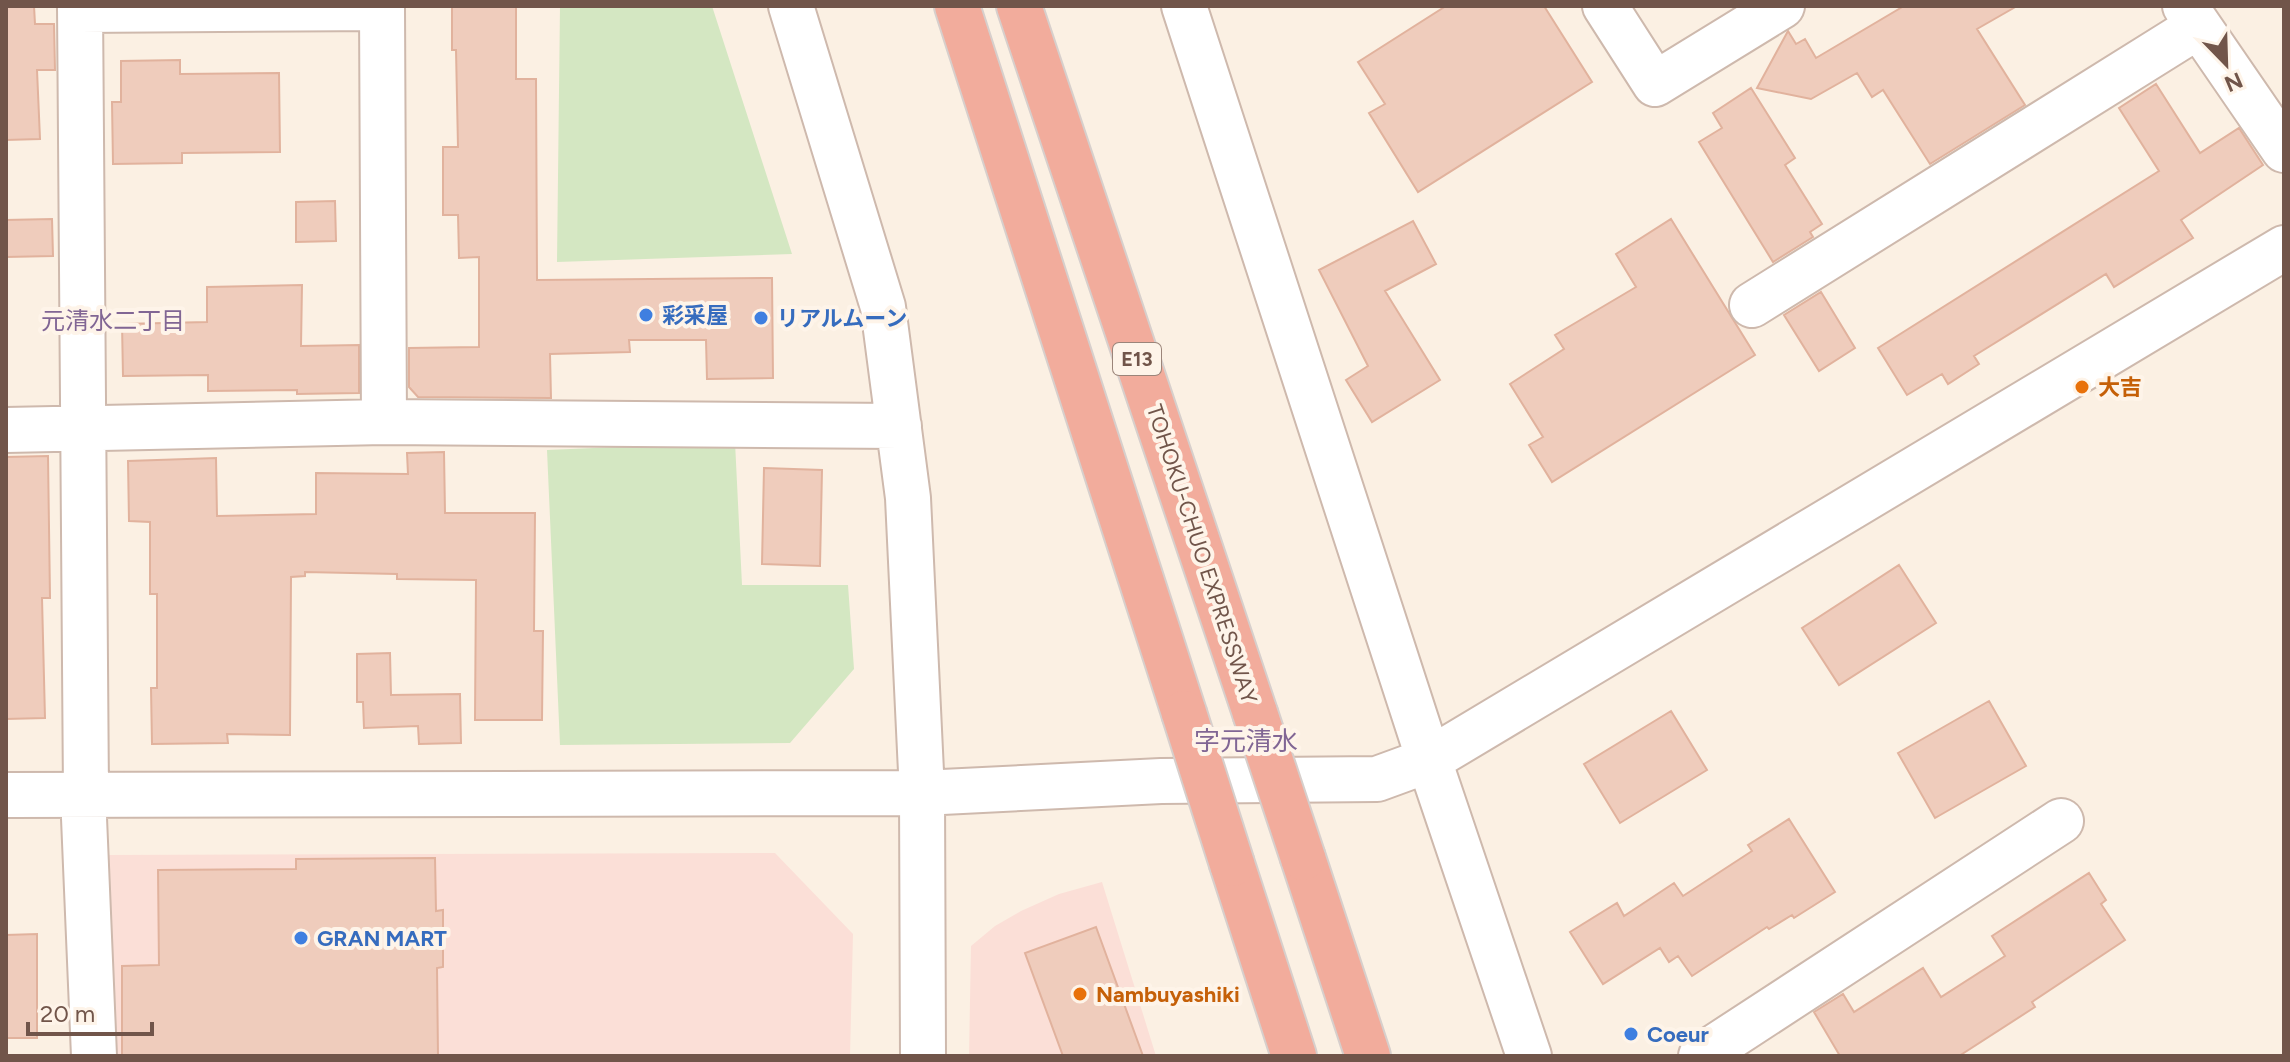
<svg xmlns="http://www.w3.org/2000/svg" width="2290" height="1062" viewBox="0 0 2290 1062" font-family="Figtree,'Noto Sans JP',sans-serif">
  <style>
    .commercial { fill: #fbdfd7 }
    .green { fill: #d4e7c2 }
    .building { fill: #efccbc; stroke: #e1b29d; stroke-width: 2 }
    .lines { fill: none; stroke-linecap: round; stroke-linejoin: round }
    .minor-casing { stroke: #ceb9ad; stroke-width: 48 }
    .highway-casing { stroke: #d7cfcc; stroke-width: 48 }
    .minor { stroke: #fff; stroke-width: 44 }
    .highway { stroke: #f2ac9c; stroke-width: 44 }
    .highway-bridge-casing { stroke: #d7cfcc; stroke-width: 48; stroke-linecap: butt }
    .highway-bridge { stroke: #f2ac9c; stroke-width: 44 }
    .shop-dot { fill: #3f7fe0; stroke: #fef4e9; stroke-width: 3 }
    .food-dot { fill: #e8710a; stroke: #fef4e9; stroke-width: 3 }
    .labels { text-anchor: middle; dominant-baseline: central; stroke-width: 8; stroke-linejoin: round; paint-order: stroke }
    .shield { fill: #fef4e9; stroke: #9b857a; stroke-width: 2 }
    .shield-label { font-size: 20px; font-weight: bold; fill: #71554a }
    .shop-label { font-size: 22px; font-weight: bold; fill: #366cbe; stroke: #fef4e9; text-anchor: start }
    .food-label { font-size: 22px; font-weight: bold; fill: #c56008; stroke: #fef4e9; text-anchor: start }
    .street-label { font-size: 22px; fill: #71554a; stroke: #fef4e9 }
    .neighbourhood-label { font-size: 24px; fill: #816694; stroke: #fef4e9 }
    .quarter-label { font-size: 26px; fill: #816694; stroke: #fef4e9 }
  </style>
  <rect width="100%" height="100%" fill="#fbf0e3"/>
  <path class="commercial" d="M 775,853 L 853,934 L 850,1056 L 110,1056 L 107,855 Z
    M 1102,882 L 1156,1056 L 969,1056 L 971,946 L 995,926 L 1021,911 L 1059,894 Z"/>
  <path class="green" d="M 560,6 L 712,6 L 792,254 L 557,262 Z
    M 735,442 L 742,585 L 848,585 L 854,669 L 790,743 L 560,745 L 547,450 Z"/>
  <path class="building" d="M 6,6 L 34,6 L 35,24 L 54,24 L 55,70 L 37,70 L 40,139 L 6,140 Z
    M 452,6 L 516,6 L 516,79 L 536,79 L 537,280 L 772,278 L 773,378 L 707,379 L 706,340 L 629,340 L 630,352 L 550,354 L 551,398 L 418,397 L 409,387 L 409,348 L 479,347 L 479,257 L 459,258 L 458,215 L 443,215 L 443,147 L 458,147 L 456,50 L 452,50 Z
    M 1446,6 L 1544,6 L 1592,82 L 1418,192 L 1369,113 L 1385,104 L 1358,62 Z
    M 1904,6 L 2017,6 L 1977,29 L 2025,105 L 1930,164 L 1883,90 L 1872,97 L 1857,73 L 1811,99 L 1757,88 L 1788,31 L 1796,44 L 1805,39 L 1816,58 Z
    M 180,60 L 180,74 L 279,73 L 280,152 L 182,153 L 182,163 L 113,164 L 112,102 L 121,102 L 121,61 Z
    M 2156,84 L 2200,153 L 2239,128 L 2263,165 L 2181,220 L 2193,238 L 2114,287 L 2106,274 L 1974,356 L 1979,364 L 1948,384 L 1942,374 L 1907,395 L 1878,348 L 2159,171 L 2119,108 Z
    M 1751,88 L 1795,158 L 1785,165 L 1822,224 L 1810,232 L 1813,237 L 1773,262 L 1699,142 L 1722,128 L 1713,113 Z
    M 335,201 L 336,241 L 296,242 L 296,202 Z
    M 52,219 L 53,256 L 6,257 L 6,220 Z
    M 1671,219 L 1755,355 L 1552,482 L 1529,445 L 1543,437 L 1510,384 L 1564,349 L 1555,335 L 1636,287 L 1616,254 Z
    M 1413,221 L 1436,264 L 1385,291 L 1440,380 L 1372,422 L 1346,380 L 1368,366 L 1319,270 Z
    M 302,285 L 301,346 L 359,345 L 359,393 L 297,394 L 297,390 L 208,391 L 208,375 L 123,376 L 122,324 L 207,322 L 207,287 Z
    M 1821,292 L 1855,348 L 1819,371 L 1784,315 Z
    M 444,452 L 445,513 L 535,513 L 534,631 L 543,631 L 542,720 L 475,720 L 476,580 L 397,579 L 397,574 L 305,572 L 305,576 L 291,577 L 290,735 L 227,734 L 228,743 L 152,744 L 151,688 L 157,688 L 157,594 L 150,594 L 150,522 L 129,521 L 128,461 L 216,458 L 217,516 L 316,514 L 316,473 L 408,474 L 407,453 Z
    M 48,456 L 50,598 L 42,598 L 45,718 L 6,719 L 6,457 Z
    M 764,468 L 822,470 L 820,566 L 762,564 Z
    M 1899,565 L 1936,623 L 1839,685 L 1802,628 Z
    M 390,653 L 391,695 L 460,694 L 461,743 L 419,744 L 418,726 L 364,728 L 363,702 L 357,702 L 357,654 Z
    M 1989,701 L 2026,766 L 1935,818 L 1898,753 Z
    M 1671,711 L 1707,770 L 1620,823 L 1584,764 Z
    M 1789,819 L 1835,892 L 1794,918 L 1792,915 L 1769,929 L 1767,927 L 1692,976 L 1678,956 L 1669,962 L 1660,948 L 1603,984 L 1570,932 L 1617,903 L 1624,916 L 1674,883 L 1683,896 L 1752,851 L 1748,845 Z
    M 435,858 L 436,911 L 443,910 L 443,967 L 437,968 L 438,1056 L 122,1056 L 122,966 L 159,965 L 158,870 L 296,869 L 296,859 Z
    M 2089,873 L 2106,900 L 2101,904 L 2125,940 L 2032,1002 L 2035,1007 L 1959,1056 L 1840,1056 L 1814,1012 L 1843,994 L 1854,1012 L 1923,968 L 1941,997 L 2005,956 L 1992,936 Z
    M 1096,927 L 1143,1056 L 1063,1056 L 1025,953 Z
    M 37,934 L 37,1038 L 6,1038 L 6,935 Z"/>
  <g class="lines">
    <g class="minor-casing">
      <path id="minor" d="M 80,6 L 86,794 L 84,818 L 94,1056
        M 791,6 L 883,307 L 908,498 L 922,793 L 923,1056
        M 1184,6 L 1429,760 L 1529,1056
        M 1605,6 L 1655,84 L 1782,6
        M 2185,6 L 2284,150
        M 80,10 L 382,8 L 384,422
        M 1752,305 L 2197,27
        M 6,430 L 384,422 L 899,426
        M 6,795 L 922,793 L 1161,781 L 1377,779 L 1429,760 L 2284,248
        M 1701,1056 L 2061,821"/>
    </g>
    <g class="highway-casing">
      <path id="highway" d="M 957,6 L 1184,713
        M 1019,6 L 1255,713
        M 1303,858 L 1368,1056
        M 1232,864 L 1294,1056"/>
    </g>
    <use href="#minor" class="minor"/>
    <use href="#highway" class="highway"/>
    <g class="highway-bridge-casing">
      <path id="highway-bridge" d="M 1184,713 L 1232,864
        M 1255,713 L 1303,858"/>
    </g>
    <use href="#highway-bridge" class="highway-bridge"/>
  </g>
  <g class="shop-dot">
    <circle cx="646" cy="315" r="8"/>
    <circle cx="761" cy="318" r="8"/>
    <circle cx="301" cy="938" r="8"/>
    <circle cx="1631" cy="1034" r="8"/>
  </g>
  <g class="food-dot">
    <circle cx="2082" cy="387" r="8"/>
    <circle cx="1080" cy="994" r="8"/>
  </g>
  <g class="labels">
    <rect class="shield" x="1113" y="343" width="48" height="32" rx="6"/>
    <g class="shield-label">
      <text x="1137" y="359">E13</text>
    </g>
    <g class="shop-label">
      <text x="662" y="315">彩采屋</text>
      <text x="777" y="318">リアルムーン</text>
      <text x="317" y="938">GRAN MART</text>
      <text x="1647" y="1034">Coeur</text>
    </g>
    <g class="food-label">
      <text x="2098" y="387">大吉</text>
      <text x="1096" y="994">Nambuyashiki</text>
    </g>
    <g class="street-label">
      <text transform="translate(1202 554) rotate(72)">TOHOKU-CHUO EXPRESSWAY</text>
    </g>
    <g class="neighbourhood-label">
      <text x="113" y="320">元清水二丁目</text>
    </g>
    <g class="quarter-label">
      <text x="1246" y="741">字元清水</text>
    </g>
  </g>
  <rect width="2290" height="1062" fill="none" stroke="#71554a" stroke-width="16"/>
  <g transform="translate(2226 64) rotate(157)" stroke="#fef4e9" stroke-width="6" paint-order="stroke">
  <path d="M0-6L14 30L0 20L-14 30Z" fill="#71554a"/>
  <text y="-12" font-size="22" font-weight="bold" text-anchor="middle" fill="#71554a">N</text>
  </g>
  <path d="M28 1022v12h124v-12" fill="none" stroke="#71554a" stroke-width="4"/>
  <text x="40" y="1022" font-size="24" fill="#71554a" stroke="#fef4e9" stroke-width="6" paint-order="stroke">20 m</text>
</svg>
